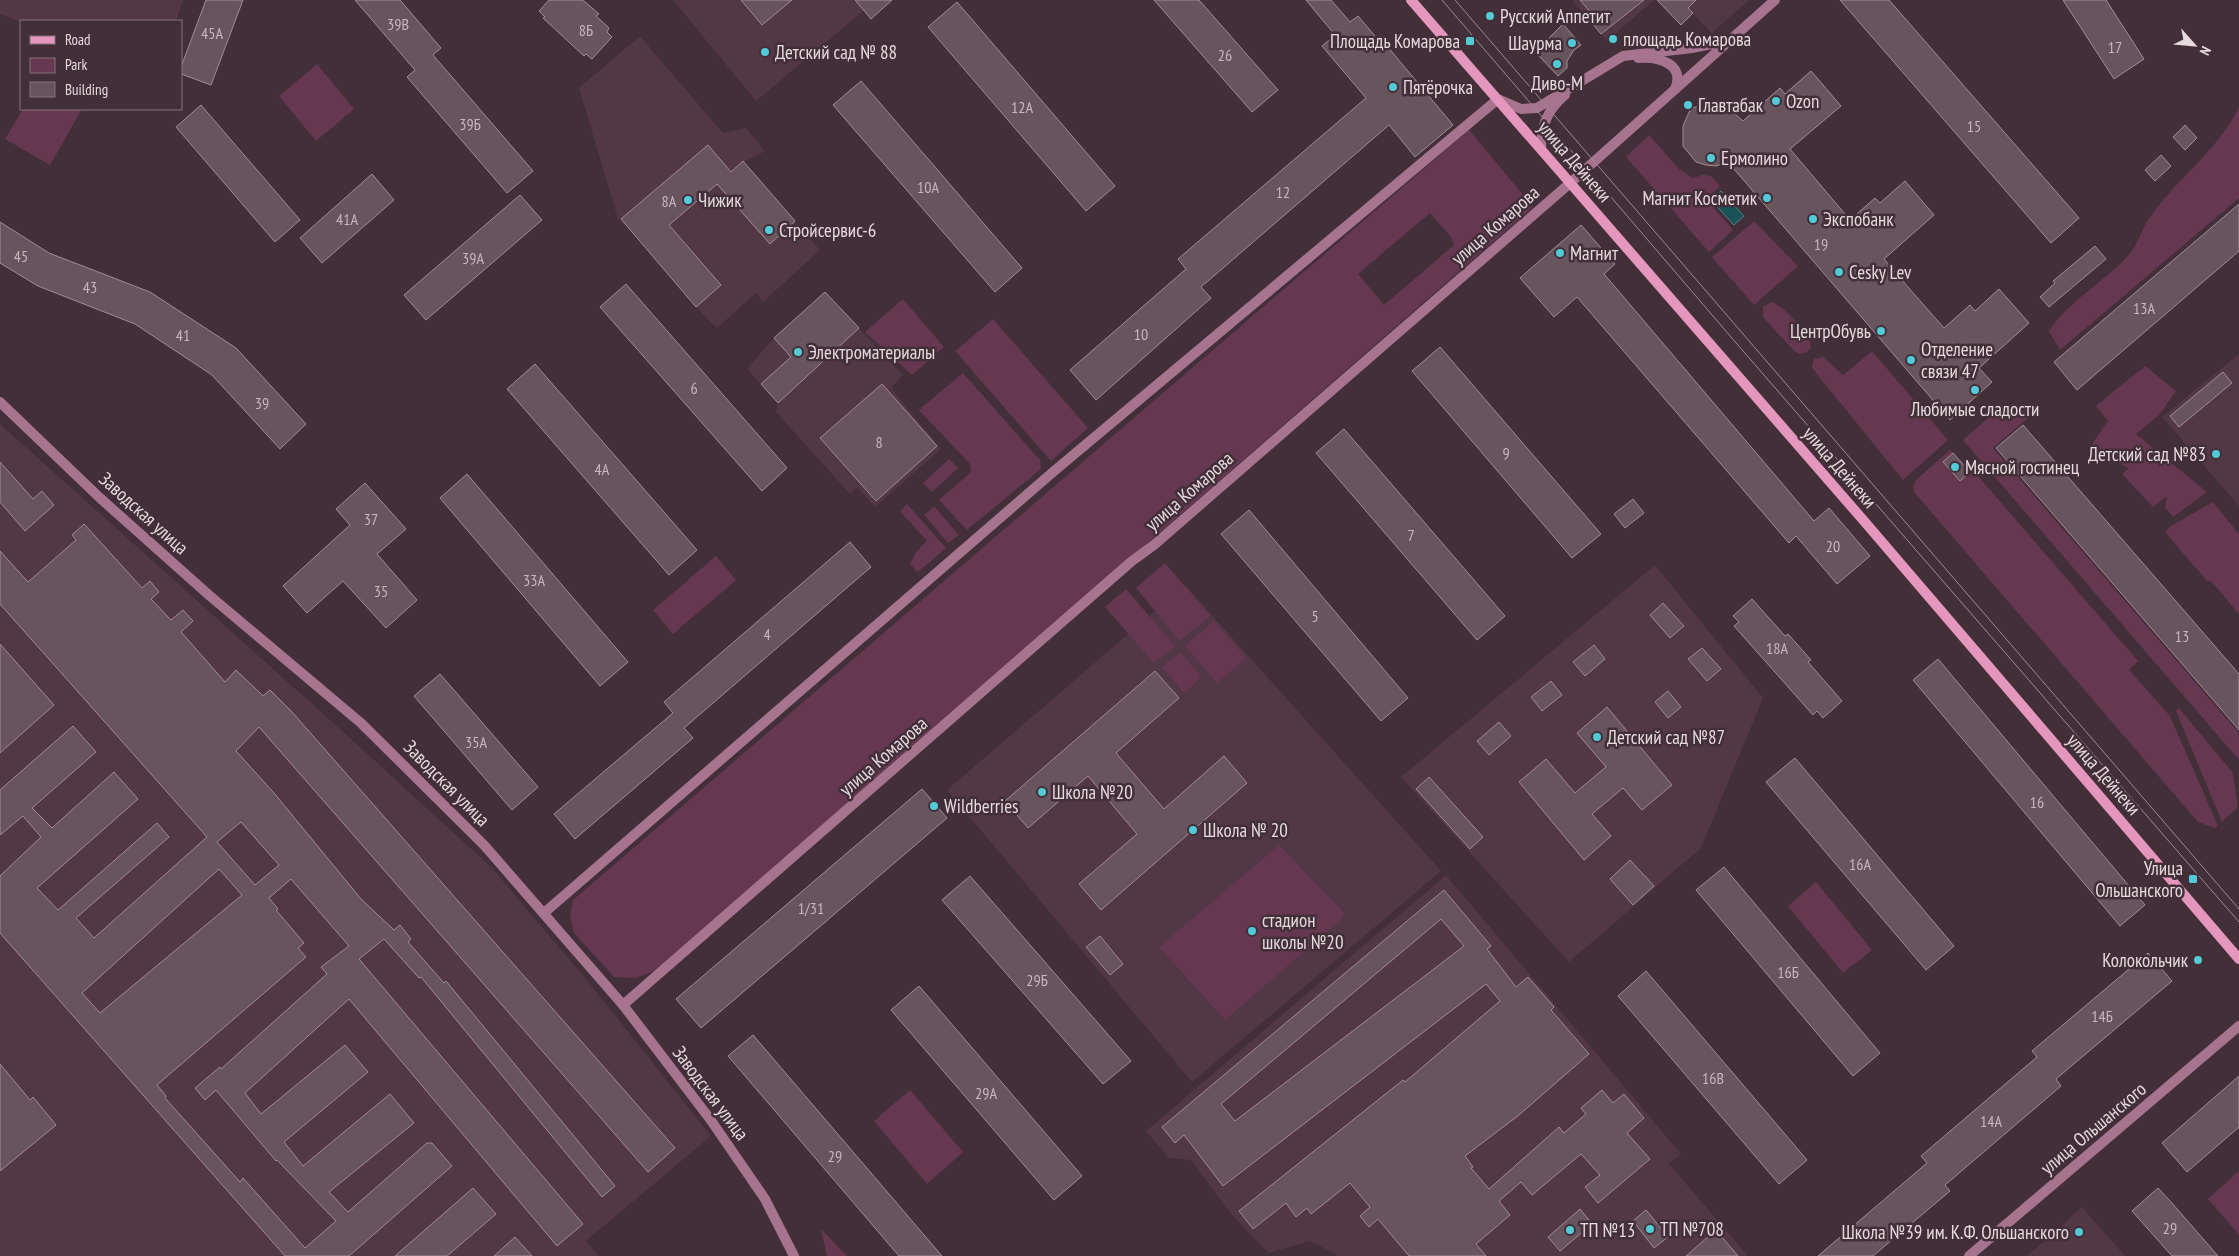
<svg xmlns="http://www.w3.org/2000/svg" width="2239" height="1256" viewBox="0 0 2239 1256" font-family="'PT Sans Narrow',sans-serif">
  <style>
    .built { fill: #513844 }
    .green { fill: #66384f; fill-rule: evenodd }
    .water { fill: #195358; stroke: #567c80 }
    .building { fill: #68545d; stroke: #a28b95; fill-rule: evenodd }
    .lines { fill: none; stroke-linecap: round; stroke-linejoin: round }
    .minor { stroke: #a6748c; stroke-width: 10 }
    .tertiary { stroke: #a6748c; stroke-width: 10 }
    .secondary { stroke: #e596bd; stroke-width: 10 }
    .tram { stroke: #9a8b92; stroke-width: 1 }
    .poi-dot { fill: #52cbd8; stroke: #422f38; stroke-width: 2 }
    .labels { text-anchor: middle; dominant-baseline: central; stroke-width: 5; stroke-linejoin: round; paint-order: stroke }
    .number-label { font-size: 16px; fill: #c6b8be }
    .poi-label { font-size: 19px; fill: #e6dadf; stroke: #422f38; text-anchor: start }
    .street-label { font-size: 19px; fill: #e6dadf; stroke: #422f38 }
  </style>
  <rect width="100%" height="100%" fill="#422f38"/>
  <path class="built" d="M 0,0 L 183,0 L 176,21 L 21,22 L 0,14 Z
    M 673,0 L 871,0 L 873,3 L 756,101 Z
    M 1572,0 L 1654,0 L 1607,41 Z
    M 1679,0 L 1749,0 L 1712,33 Z
    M 640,36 L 723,133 L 746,128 L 765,151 L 743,162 L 820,250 L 763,302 L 756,293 L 717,328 L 696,307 L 621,219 L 618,219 L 579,88 Z
    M 825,292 L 903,375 L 891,388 L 941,449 L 875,507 L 857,487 L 850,494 L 776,412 L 778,403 L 747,369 L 774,338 Z
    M 2239,354 L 2239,506 L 2162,417 Z
    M 0,424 L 339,728 L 492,868 L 590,984 L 711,1136 L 586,1241 L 599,1256 L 0,1256 Z
    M 1655,565 L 1763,698 L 1701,848 L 1569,962 L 1401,777 Z
    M 1185,585 L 1441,871 L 1192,1082 L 947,790 Z
    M 1446,875 L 1681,1154 L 1669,1164 L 1748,1256 L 1338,1256 L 1310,1241 L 1268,1253 L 1231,1214 L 1191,1160 L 1169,1158 L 1146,1131 Z
    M 2082,1207 L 2125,1256 L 2027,1256 Z"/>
  <path class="green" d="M 317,64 L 354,109 L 316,141 L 279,96 Z
    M 2239,107 L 2239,198 L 2060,350 L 2049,331 C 2068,302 2099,285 2123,261 C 2139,247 2140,229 2153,213 C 2181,175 2217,151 2239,107 Z
    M 23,109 L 82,109 L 50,165 L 5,139 Z
    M 1469,130 L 1533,207 L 661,968 L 636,978 L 614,977 L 574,933 L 570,916 L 573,900 ZM 1430,213 L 1451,237 L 1454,245 L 1384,305 L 1358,274 Z
    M 1649,135 L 1679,169 L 1693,178 L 1703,175 L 1711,176 L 1720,186 L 1706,199 L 1733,230 L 1709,252 L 1626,157 Z
    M 1754,221 L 1798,266 L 1754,305 L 1712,257 Z
    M 903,299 L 944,347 L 912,375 L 865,332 Z
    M 1771,302 C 1781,303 1811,336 1811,347 L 1807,352 L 1800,354 L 1794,351 L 1763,317 L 1763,307 Z
    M 993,319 L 1088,428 L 1051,461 L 955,351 Z
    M 1872,351 L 1948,440 L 1903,480 L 1812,368 L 1814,359 L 1823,357 L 1843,375 Z
    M 2145,366 L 2176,391 L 2159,415 L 2136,434 L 2207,492 L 2173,517 L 2165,507 L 2167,496 L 2153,507 L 2122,474 L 2129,468 L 2117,462 L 2092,444 L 2108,421 L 2096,406 Z
    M 963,373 L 1040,460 L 1041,469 L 967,530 L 939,500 L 971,472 L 970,464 L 919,410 Z
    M 2011,404 L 2020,407 L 2030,416 L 1993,448 L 2239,733 L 2239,760 L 1963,440 L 2001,407 Z
    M 1950,450 L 1953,453 L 1943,463 L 1960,481 L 1972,469 L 2138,661 L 2129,670 L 2170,716 L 2218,826 L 2215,828 L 2198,822 L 1914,492 L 1913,486 L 1916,480 Z
    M 949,459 L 958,468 L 932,492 L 923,483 Z
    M 2213,502 L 2239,534 L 2239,614 L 2211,581 L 2207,581 L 2165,532 L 2171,526 Z
    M 907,504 L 946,548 L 918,572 L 910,564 L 916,552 L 927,541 L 900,511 Z
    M 934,506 L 959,535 L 948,543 L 924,515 Z
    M 716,556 L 736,580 L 673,634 L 653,610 Z
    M 1165,563 L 1210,616 L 1180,641 L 1136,588 Z
    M 1126,589 L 1175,646 L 1154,663 L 1105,607 Z
    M 1214,621 L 1246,658 L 1217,683 L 1185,646 Z
    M 1180,652 L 1202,677 L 1184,693 L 1162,667 Z
    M 2179,708 L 2233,773 L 2238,807 L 2222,822 L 2176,711 Z
    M 1279,845 L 1346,915 L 1225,1020 L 1159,947 Z
    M 1816,882 L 1872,950 L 1843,973 L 1788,906 Z
    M 910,1090 L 963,1152 L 927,1184 L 874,1121 Z
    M 2239,1171 L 2239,1235 L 2208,1199 Z
    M 821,1229 L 847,1256 L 827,1256 Z"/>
  <path class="water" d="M 1721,191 L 1744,216 L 1734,225 L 1711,200 Z"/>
  <path class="building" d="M 206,0 L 243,0 L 211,85 L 181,74 L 181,67 Z
    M 355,0 L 400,0 L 441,48 L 433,55 L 533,171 L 507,193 L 407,77 L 415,70 Z
    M 549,0 L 583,0 L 599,14 L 596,16 L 609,28 L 607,32 L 612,37 L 592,59 L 586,54 L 584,56 L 543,18 L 545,17 L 539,11 Z
    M 741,0 L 792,0 L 762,25 Z
    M 855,0 L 892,0 L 871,19 Z
    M 1154,0 L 1199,0 L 1278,90 L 1252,112 Z
    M 1306,0 L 1331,0 L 1350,22 L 1358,16 L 1380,42 L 1382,40 L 1453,125 L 1415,157 L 1389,125 L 1201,287 L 1211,298 L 1096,400 L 1070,370 L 1186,269 L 1178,259 L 1366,98 L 1322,46 L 1335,35 Z
    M 1580,0 L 1644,0 L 1601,34 L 1592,23 L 1596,19 Z
    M 1657,0 L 1696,0 L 1688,8 L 1693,13 L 1681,25 Z
    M 1840,0 L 1889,0 L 2079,218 L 2051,243 Z
    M 2063,0 L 2106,0 L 2144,59 L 2114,79 Z
    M 957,2 L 1115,186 L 1086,211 L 928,27 Z
    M 1563,24 L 1581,45 L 1574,50 L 1567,61 L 1567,68 L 1558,76 L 1537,54 L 1544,48 L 1542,45 Z
    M 1811,71 L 1841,106 L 1790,149 L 1850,220 L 1875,198 L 1880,203 L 1905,181 L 1934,215 L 1884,259 L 1914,294 L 1944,328 L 1970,305 L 1975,311 L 1999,289 L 2029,323 L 1979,368 L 1992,382 L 1950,420 L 1728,162 L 1716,166 L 1706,165 L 1696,162 L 1683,146 L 1683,126 L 1691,108 L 1710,104 L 1719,105 L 1728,108 L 1743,121 L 1780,88 L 1785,94 Z
    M 861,81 L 1022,268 L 995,292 L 833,105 Z
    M 201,105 L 300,220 L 275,242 L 176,127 Z
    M 2185,125 L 2197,138 L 2185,150 L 2173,137 Z
    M 708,145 L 731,172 L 743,161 L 795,221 L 770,244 L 717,184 L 669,225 L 721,285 L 696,307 L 621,219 Z
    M 2161,155 L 2171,166 L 2155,181 L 2145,170 Z
    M 372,174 L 394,200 L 322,263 L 300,238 Z
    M 520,195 L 542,220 L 426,320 L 404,295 Z
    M 2239,204 L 2239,251 L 2077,390 L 2054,362 Z
    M 0,222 L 49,253 L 150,292 L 236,348 L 306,424 L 280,449 L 212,375 L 135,324 L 38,286 L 0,263 Z
    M 1581,225 L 1615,264 L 1604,274 L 1814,521 L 1829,508 L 1870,556 L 1837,584 L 1796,536 L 1789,543 L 1577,297 L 1554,317 L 1520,278 Z
    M 2095,246 L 2106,259 L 2049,307 L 2040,297 L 2055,283 L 2053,281 Z
    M 626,284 L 787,468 L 762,491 L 600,307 Z
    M 825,292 L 859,328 L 778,403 L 761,384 L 791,357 L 774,338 Z
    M 1440,347 L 1601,534 L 1572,558 L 1412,371 Z
    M 535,364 L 697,550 L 669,575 L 507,389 Z
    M 2223,372 L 2232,383 L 2179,427 L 2170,416 Z
    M 882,384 L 937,446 L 876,501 L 820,438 Z
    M 2023,425 L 2239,674 L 2239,730 L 1996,448 Z
    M 1344,429 L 1505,616 L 1477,640 L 1316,453 Z
    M 1953,453 L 1970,472 L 1960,481 L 1943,462 Z
    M 0,462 L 33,499 L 42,491 L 54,505 L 25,531 L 0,502 Z
    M 467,474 L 628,662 L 600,686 L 440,498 Z
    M 365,483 L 406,529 L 377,554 L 417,600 L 386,628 L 343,581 L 307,613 L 283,586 L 350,525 L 336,509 Z
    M 1633,499 L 1644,513 L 1625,528 L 1614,514 Z
    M 1249,510 L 1408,698 L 1381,721 L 1221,534 Z
    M 84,524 L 142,588 L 150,581 L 159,592 L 151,599 L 171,620 L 183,610 L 193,621 L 181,632 L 225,682 L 236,670 L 263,696 L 270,690 L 292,712 L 675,1148 L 648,1172 L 259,727 L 236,751 L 274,793 L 361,899 L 394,930 L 400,925 L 411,939 L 408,942 L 444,983 L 446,981 L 615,1186 L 602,1197 L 421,977 L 419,978 L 384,939 L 359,959 L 583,1224 L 557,1246 L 349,999 L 245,1093 L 261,1114 L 345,1045 L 368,1072 L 284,1142 L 303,1166 L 390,1094 L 414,1123 L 329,1192 L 348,1212 L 427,1143 L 432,1143 L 452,1166 L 349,1256 L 285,1256 L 0,933 L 0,876 L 41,837 L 23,816 L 0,835 L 0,790 L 73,726 L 96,752 L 32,808 L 52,828 L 114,772 L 138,799 L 37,888 L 58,910 L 157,823 L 169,837 L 76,918 L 94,938 L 207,837 L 0,604 L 0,551 L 28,582 L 76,540 L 72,535 ZM 241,822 L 279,865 L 255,885 L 217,842 ZM 219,869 L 242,895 L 100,1013 L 82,993 ZM 291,879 L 349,946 L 321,967 L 327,974 L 221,1069 L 220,1067 L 195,1088 L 205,1100 L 216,1090 L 276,1161 L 277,1160 L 336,1221 L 305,1248 L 243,1178 L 240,1182 L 165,1098 L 166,1096 L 157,1085 L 306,957 L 298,948 L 304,943 L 276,910 L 278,909 L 269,898 Z
    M 850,542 L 871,567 L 684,728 L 693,738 L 575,839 L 554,814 L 673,713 L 664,702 Z
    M 1752,599 L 1785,636 L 1788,634 L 1811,660 L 1808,662 L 1842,701 L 1823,718 L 1817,711 L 1813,715 L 1734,626 L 1739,622 L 1733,616 Z
    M 1663,603 L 1684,626 L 1670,638 L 1650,615 Z
    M 0,644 L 54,705 L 0,753 Z
    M 1594,645 L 1605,659 L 1585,676 L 1573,662 Z
    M 1702,648 L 1721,669 L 1707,681 L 1688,659 Z
    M 1938,659 L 2145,905 L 2120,926 L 1913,680 Z
    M 1155,671 L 1179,698 L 1116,753 L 1164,809 L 1224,756 L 1247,783 L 1101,910 L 1079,884 L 1137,834 L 1088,776 L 1028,828 L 1005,801 Z
    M 440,674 L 538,787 L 512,810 L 414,696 Z
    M 1551,681 L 1562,695 L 1542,711 L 1531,697 Z
    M 1668,691 L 1681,707 L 1668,718 L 1655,702 Z
    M 1607,707 L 1672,785 L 1642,810 L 1623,788 L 1592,814 L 1611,836 L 1584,860 L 1519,782 L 1546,759 L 1575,793 L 1606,767 L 1577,733 Z
    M 1499,722 L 1511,736 L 1489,755 L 1477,741 Z
    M 1795,758 L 1954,946 L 1926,970 L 1766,782 Z
    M 1429,777 L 1483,837 L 1470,849 L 1416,789 Z
    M 922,789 L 947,818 L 701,1028 L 676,999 Z
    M 1630,860 L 1654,886 L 1633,905 L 1610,879 Z
    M 1724,867 L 1880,1053 L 1853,1076 L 1696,890 Z
    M 970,876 L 1131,1061 L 1103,1084 L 942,900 Z
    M 1444,890 L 1491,946 L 1487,949 L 1516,987 L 1528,977 L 1554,1007 L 1551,1010 L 1589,1054 L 1519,1115 L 1465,1156 L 1473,1167 L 1471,1168 L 1489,1189 L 1559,1127 L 1564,1133 L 1586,1114 L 1581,1108 L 1602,1090 L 1613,1103 L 1624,1094 L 1644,1118 L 1627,1133 L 1650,1159 L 1598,1203 L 1585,1187 L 1600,1175 L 1581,1154 L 1532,1195 L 1521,1182 L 1499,1201 L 1510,1215 L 1476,1244 L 1486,1256 L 1409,1256 L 1378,1219 L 1369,1227 L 1360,1216 L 1370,1207 L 1350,1183 L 1311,1214 L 1307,1208 L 1296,1217 L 1286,1203 L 1253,1229 L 1239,1211 L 1403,1080 L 1405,1082 L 1500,1001 L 1486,984 L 1223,1186 L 1184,1135 L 1175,1143 L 1162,1127 ZM 1441,919 L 1464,946 L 1235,1121 L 1221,1104 Z
    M 1100,936 L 1123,964 L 1110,975 L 1086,947 Z
    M 2148,953 L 2172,981 L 2056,1079 L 2061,1086 L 1945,1185 L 1950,1191 L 1873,1256 L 1818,1256 L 1927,1163 L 1921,1156 L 2037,1057 L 2032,1051 Z
    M 1646,971 L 1807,1160 L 1779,1184 L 1618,996 Z
    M 919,986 L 1082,1176 L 1054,1200 L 891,1010 Z
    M 753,1035 L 942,1256 L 899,1256 L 728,1056 Z
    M 0,1064 L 30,1100 L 33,1097 L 56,1125 L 0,1171 Z
    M 2239,1076 L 2239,1127 L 2187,1172 L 2162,1143 Z
    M 473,1188 L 496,1214 L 447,1256 L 395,1256 Z
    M 2158,1188 L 2171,1202 L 2218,1256 L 2172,1256 L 2132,1211 Z
    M 1580,1209 L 1592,1224 L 1560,1251 L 1548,1237 Z
    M 1646,1210 L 1668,1237 L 1654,1248 L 1633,1221 Z
    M 1716,1230 L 1738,1256 L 1686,1256 Z
    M 515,1237 L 532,1256 L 494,1256 Z"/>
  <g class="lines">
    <path class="minor" d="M 1638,58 C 1658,56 1686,64 1675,89
      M 1541,149 C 1541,126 1547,110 1565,95
      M 1969,1256 L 2239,1026"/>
    <path class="tertiary" d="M 0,402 L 100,498 L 210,596 L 361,723 L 484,845 L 623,1005 L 710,1119 L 765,1199 L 794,1256
      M 544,913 L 1053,472 L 1498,99 L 1521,109 L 1537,108 L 1623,56 L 1692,48 L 1727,41
      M 623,1005 L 1132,561 L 1154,545 L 1569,184 L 1775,0"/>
    <path class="secondary" d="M 1411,0 L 1864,521 L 2239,959"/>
    <path class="tram" d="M 1442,0 L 1737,344 L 2239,922
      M 1455,0 L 2239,909"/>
  </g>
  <g class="poi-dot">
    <circle cx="1490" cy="16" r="5"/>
    <circle cx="1613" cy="39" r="5"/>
    <rect x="1465" y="36" width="10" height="10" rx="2.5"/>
    <circle cx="1572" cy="43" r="5"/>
    <circle cx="765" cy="52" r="5"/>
    <circle cx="1557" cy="64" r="5"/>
    <circle cx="1393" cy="87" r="5"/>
    <circle cx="1776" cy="101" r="5"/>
    <circle cx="1688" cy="105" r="5"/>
    <circle cx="1711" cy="158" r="5"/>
    <circle cx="1767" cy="198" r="5"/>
    <circle cx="688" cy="200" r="5"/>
    <circle cx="1813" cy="219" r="5"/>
    <circle cx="769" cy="230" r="5"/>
    <circle cx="1560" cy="253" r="5"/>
    <circle cx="1839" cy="272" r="5"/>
    <circle cx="1881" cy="331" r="5"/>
    <circle cx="798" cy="352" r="5"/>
    <circle cx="1911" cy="360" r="5"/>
    <circle cx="1975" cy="390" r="5"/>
    <circle cx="2216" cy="454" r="5"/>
    <circle cx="1955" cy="467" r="5"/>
    <circle cx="1597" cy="737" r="5"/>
    <circle cx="1042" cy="792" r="5"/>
    <circle cx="934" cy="806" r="5"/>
    <circle cx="1193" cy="830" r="5"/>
    <rect x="2188" y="874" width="10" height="10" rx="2.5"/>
    <circle cx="1252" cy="931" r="5"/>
    <circle cx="2198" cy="960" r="5"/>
    <circle cx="1650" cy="1229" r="5"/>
    <circle cx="1570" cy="1230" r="5"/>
    <circle cx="2079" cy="1232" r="5"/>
  </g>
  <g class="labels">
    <g class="number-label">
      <text x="398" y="24">39В</text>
      <text x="586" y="30">8Б</text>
      <text x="212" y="33">45А</text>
      <text x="2115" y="47">17</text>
      <text x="1225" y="55">26</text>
      <text x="1022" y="107">12А</text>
      <text x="470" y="124">39Б</text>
      <text x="1974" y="126">15</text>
      <text x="928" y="187">10А</text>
      <text x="1283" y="192">12</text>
      <text x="669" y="201">8А</text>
      <text x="347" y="219">41А</text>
      <text x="1821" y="244">19</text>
      <text x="21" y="256">45</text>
      <text x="473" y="258">39А</text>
      <text x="90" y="287">43</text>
      <text x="2144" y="308">13А</text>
      <text x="1141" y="334">10</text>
      <text x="183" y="335">41</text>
      <text x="694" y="388">6</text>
      <text x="262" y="403">39</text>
      <text x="879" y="442">8</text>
      <text x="1506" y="453">9</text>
      <text x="602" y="469">4А</text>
      <text x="371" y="519">37</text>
      <text x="1411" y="535">7</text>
      <text x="1833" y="546">20</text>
      <text x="534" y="580">33А</text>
      <text x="381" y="591">35</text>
      <text x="1315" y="616">5</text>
      <text x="767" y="634">4</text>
      <text x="2182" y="636">13</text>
      <text x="1777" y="648">18А</text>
      <text x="476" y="742">35А</text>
      <text x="2037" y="802">16</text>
      <text x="1860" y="864">16А</text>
      <text x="811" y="908">1/31</text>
      <text x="1788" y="972">16Б</text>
      <text x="1037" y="980">29Б</text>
      <text x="2102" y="1016">14Б</text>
      <text x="1713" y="1078">16В</text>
      <text x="986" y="1093">29А</text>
      <text x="1991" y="1121">14А</text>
      <text x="835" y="1156">29</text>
      <text x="2170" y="1228">29</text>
    </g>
    <g class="poi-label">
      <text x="1500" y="16">Русский Аппетит</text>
      <text x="1623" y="39">площадь Комарова</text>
      <text x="1460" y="41" text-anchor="end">Площадь Комарова</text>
      <text x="1562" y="43" text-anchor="end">Шаурма</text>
      <text x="775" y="52">Детский сад № 88</text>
      <text x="1557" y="83" text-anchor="middle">Диво-М</text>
      <text x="1403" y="87">Пятёрочка</text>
      <text x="1786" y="101">Ozon</text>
      <text x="1698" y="105">Главтабак</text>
      <text x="1721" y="158">Ермолино</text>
      <text x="1757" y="198" text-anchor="end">Магнит Косметик</text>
      <text x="698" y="200">Чижик</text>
      <text x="1823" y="219">Экспобанк</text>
      <text x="779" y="230">Стройсервис-6</text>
      <text x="1570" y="253">Магнит</text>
      <text x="1849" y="272">Cesky Lev</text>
      <text x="1871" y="331" text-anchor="end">ЦентрОбувь</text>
      <text x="1921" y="349">Отделение<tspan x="1921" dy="22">связи 47</tspan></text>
      <text x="808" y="352">Электроматериалы</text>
      <text x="1975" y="409" text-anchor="middle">Любимые сладости</text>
      <text x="2206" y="454" text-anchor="end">Детский сад №83</text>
      <text x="1965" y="467">Мясной гостинец</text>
      <text x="1607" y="737">Детский сад №87</text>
      <text x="1052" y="792">Школа №20</text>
      <text x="944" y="806">Wildberries</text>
      <text x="1203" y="830">Школа № 20</text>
      <text x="2183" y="868" text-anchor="end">Улица<tspan x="2183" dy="22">Ольшанского</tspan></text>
      <text x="1262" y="920">стадион<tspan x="1262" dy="22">школы №20</tspan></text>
      <text x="2188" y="960" text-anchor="end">Колокольчик</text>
      <text x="1660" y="1229">ТП №708</text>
      <text x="1580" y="1230">ТП №13</text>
      <text x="2069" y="1232" text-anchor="end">Школа №39 им. К.Ф. Ольшанского</text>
    </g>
    <g class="street-label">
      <text transform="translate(1575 161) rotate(49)">улица Дейнеки</text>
      <text transform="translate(1495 225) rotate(-41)">улица Комарова</text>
      <text transform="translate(1840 467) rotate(49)">улица Дейнеки</text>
      <text transform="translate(1189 491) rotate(-41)">улица Комарова</text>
      <text transform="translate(144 513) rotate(42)">Заводская улица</text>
      <text transform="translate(883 756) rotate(-41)">улица Комарова</text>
      <text transform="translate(2104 774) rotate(49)">улица Дейнеки</text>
      <text transform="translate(447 783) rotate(45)">Заводская улица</text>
      <text transform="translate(711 1093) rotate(53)">Заводская улица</text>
      <text transform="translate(2093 1128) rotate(-40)">улица Ольшанского</text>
    </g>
  </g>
  <rect x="20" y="20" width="162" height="90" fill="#422f38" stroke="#84737b"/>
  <rect x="30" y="36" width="25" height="8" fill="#e596bd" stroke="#84737b"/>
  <text x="65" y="45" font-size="15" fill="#e6dadf">Road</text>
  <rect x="30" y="58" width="25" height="15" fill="#66384f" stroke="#84737b"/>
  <text x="65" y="70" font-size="15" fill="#e6dadf">Park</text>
  <rect x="30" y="82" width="25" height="15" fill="#68545d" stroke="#84737b"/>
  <text x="65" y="95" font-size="15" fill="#e6dadf">Building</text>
  <g transform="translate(2194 45) rotate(117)" stroke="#422f38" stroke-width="4" paint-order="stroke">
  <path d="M0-4L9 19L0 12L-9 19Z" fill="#e6dadf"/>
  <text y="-8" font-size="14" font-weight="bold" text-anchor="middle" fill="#e6dadf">N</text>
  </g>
</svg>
